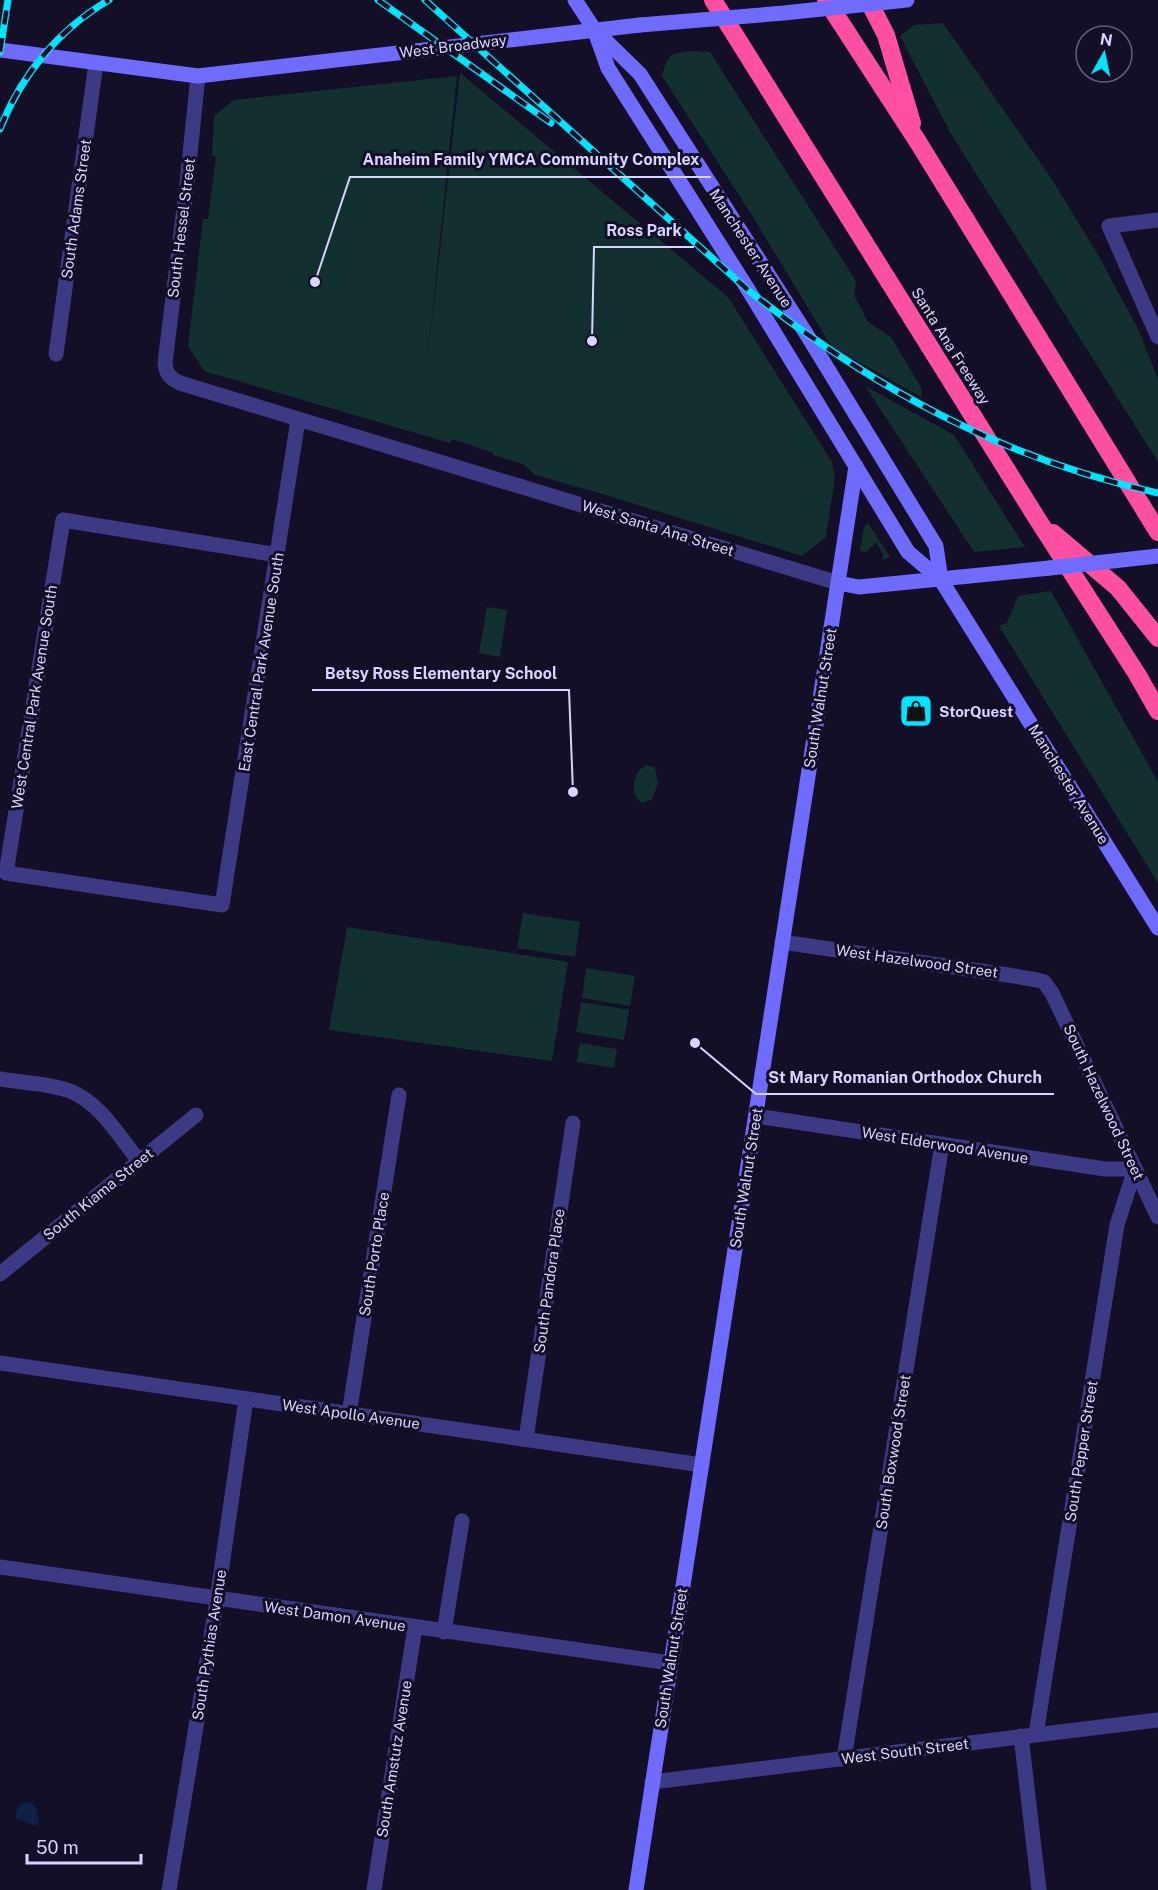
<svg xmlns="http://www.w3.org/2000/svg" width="1158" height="1890" viewBox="0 0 1158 1890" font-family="'Public Sans',sans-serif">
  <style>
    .green { fill: #12302f }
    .water { fill: #0c2248 }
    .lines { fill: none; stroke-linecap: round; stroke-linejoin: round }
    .street { stroke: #3d3a85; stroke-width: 15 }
    .secondary { stroke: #6f6bff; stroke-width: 15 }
    .highway { stroke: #ff4fa3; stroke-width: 18 }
    .rail-casing { stroke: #00e5ff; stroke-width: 7 }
    .rail { stroke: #130f26; stroke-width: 4.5; stroke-dasharray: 14; stroke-linecap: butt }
    .secondary-bridge { stroke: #6f6bff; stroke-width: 15 }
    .labels { text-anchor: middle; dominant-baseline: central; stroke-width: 6; stroke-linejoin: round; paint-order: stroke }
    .street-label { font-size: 15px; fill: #d9d4ff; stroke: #130f26 }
    .poi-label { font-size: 15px; font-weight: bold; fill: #d9d4ff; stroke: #130f26; text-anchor: start }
    .leader { fill: none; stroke: #d9d4ff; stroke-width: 2 }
    .callout-dot { fill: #d9d4ff; stroke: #130f26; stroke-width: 2 }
    .callout-label { font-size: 16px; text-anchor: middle; font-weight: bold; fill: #d9d4ff; stroke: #130f26; stroke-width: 6; stroke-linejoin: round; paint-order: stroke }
  </style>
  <rect width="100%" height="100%" fill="#130f26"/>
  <path class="green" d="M 943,23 L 1051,178 L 1097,253 L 1138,329 L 1158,379 L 1158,462 L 951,134 L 900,36 L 914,25 Z
    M 690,51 L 710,52 L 856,281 L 854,295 L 868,322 L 891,337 L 922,389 L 921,397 L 831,346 L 753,217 L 662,76 C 668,56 668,53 690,51 Z
    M 460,73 L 728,297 L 832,462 L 835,477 L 826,537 L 802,556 L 599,493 L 535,475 L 523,464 L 493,455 L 493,453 L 452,439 L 450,443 L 204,371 L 188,346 L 203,219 L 208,219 L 216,156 L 212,155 L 214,116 L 234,100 L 457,76 L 426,373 Z
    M 865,386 L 954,435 L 1025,547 L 974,552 Z
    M 868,523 L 890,557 L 883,560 L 883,554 L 876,542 L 867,552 L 860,551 L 864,527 Z
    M 1051,591 L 1158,782 L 1158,883 L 999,626 L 1007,623 L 1018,596 Z
    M 487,607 L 507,610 L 500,657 L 479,653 Z
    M 647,765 L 655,768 L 658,784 L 652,799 L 642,803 C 630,795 633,782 639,770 Z
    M 523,913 L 580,922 L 575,957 L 517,948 Z
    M 347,927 L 568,962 L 552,1061 L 329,1030 Z
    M 586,968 L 635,976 L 630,1006 L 582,998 Z
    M 581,1002 L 629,1010 L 624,1040 L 576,1032 Z
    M 580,1043 L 617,1049 L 614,1068 L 577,1062 Z"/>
  <path class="water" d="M 28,1802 L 35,1805 L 39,1821 L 36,1826 L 16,1818 C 15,1809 19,1804 28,1802 Z"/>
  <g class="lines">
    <path class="street" d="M 198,76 L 187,183 L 165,363 C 166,374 170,378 180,383 L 838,583
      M 1158,220 L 1109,226 L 1158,337
      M 56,354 L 96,63
      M 278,555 L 63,520 L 6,873 L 222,905 L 298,420
      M 782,942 L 1008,975 L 1037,980 L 1044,982 L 1052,993 L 1158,1217
      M 0,1079 C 22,1083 49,1083 70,1091 C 100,1103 119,1136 139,1161
      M 756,1116 L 1105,1169 L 1135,1169 L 1117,1225 L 1036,1734
      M 0,1274 L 196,1115
      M 0,1363 L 702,1465
      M 349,1414 L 399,1095
      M 526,1439 L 573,1123
      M 0,1567 L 670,1663
      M 444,1632 L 462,1521
      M 1021,1736 L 1039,1890
      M 844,1759 L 942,1144
      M 652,1782 L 1158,1720
      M 169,1890 L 217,1600 L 246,1399
      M 374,1890 L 415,1627"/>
    <path class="secondary" d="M 575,0 L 594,29 L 608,68 L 749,291 L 908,552 L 941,580 L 1158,928
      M 598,33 L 640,74 L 807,335 L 936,546 L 941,580
      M 0,50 L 198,76 L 640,25
      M 838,583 L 859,587 L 1050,568
      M 636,1890 L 856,466"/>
    <path class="highway" d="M 713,0 L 1038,520 L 1137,674 L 1158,711
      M 826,0 L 918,142 L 1158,532
      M 868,0 L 886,35 L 912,123
      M 1053,533 L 1118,588 L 1158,638"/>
    <g class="rail-casing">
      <path id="rail" d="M 378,0 L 551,123
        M 425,0 L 749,291 C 875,389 1001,458 1158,493
        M 0,52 L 8,0
        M 0,129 C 21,75 59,29 109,0"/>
    </g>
    <use href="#rail" class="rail"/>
    <path class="secondary-bridge" d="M 640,25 L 784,13 L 907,0
      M 1050,568 L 1158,556"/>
  </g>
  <defs>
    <g id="shop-square" transform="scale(1.725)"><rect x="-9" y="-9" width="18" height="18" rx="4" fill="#00e5ff" stroke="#130f26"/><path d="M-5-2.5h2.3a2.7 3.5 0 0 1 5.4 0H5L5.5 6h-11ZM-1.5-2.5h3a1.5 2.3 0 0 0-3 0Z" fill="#111"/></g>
  </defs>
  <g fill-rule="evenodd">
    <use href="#shop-square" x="916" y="711"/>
  </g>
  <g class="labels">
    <g class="street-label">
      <text transform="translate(453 46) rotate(-7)">West Broadway</text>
      <text transform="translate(76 209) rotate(-82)">South Adams Street</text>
      <text transform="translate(181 228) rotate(-83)">South Hessel Street</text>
      <text transform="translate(751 248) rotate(57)">Manchester Avenue</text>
      <text transform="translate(951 346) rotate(58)">Santa Ana Freeway</text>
      <text transform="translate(658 528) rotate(17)">West Santa Ana Street</text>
      <text transform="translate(261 662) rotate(-81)">East Central Park Avenue South</text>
      <text transform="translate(34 697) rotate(-81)">West Central Park Avenue South</text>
      <text transform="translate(820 698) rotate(-81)">South Walnut Street</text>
      <text transform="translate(1069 784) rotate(58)">Manchester Avenue</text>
      <text transform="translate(917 961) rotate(8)">West Hazelwood Street</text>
      <text transform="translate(1104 1102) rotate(65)">South Hazelwood Street</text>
      <text transform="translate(945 1145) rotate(9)">West Elderwood Avenue</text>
      <text transform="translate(746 1178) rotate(-81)">South Walnut Street</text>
      <text transform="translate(98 1194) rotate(-39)">South Kiama Street</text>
      <text transform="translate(374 1254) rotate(-81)">South Porto Place</text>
      <text transform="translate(549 1281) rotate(-82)">South Pandora Place</text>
      <text transform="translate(351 1414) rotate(8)">West Apollo Avenue</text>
      <text transform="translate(1081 1451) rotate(-81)">South Pepper Street</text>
      <text transform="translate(893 1452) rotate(-81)">South Boxwood Street</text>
      <text transform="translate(335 1616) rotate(8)">West Damon Avenue</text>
      <text transform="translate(209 1645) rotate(-81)">South Pythias Avenue</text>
      <text transform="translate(671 1658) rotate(-81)">South Walnut Street</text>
      <text transform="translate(905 1751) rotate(-7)">West South Street</text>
      <text transform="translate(394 1759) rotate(-81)">South Amstutz Avenue</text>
    </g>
    <g class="poi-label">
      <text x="939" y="711">StorQuest</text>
    </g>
  </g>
  <path class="leader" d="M315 282L350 177H711M592 341L594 247H694M573 792L569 690H312M695 1043L756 1094H1054"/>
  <g class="callout-dot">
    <circle cx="315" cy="282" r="6"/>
    <circle cx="592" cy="341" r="6"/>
    <circle cx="573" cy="792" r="6"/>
    <circle cx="695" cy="1043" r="6"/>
  </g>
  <g class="callout-label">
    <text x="531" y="165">Anaheim Family YMCA Community Complex</text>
    <text x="644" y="236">Ross Park</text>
    <text x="441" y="679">Betsy Ross Elementary School</text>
    <text x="905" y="1083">St Mary Romanian Orthodox Church</text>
  </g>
  <g transform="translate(1104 54) rotate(9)"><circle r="28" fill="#130f26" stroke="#625e7d" stroke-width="1.5"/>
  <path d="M0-4.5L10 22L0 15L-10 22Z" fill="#00e5ff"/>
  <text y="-9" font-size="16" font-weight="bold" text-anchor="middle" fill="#d9d4ff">N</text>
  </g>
  <path d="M27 1854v9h114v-9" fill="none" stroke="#d9d4ff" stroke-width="3"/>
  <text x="36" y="1854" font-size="18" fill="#d9d4ff" stroke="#130f26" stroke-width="4.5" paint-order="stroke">50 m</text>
</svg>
